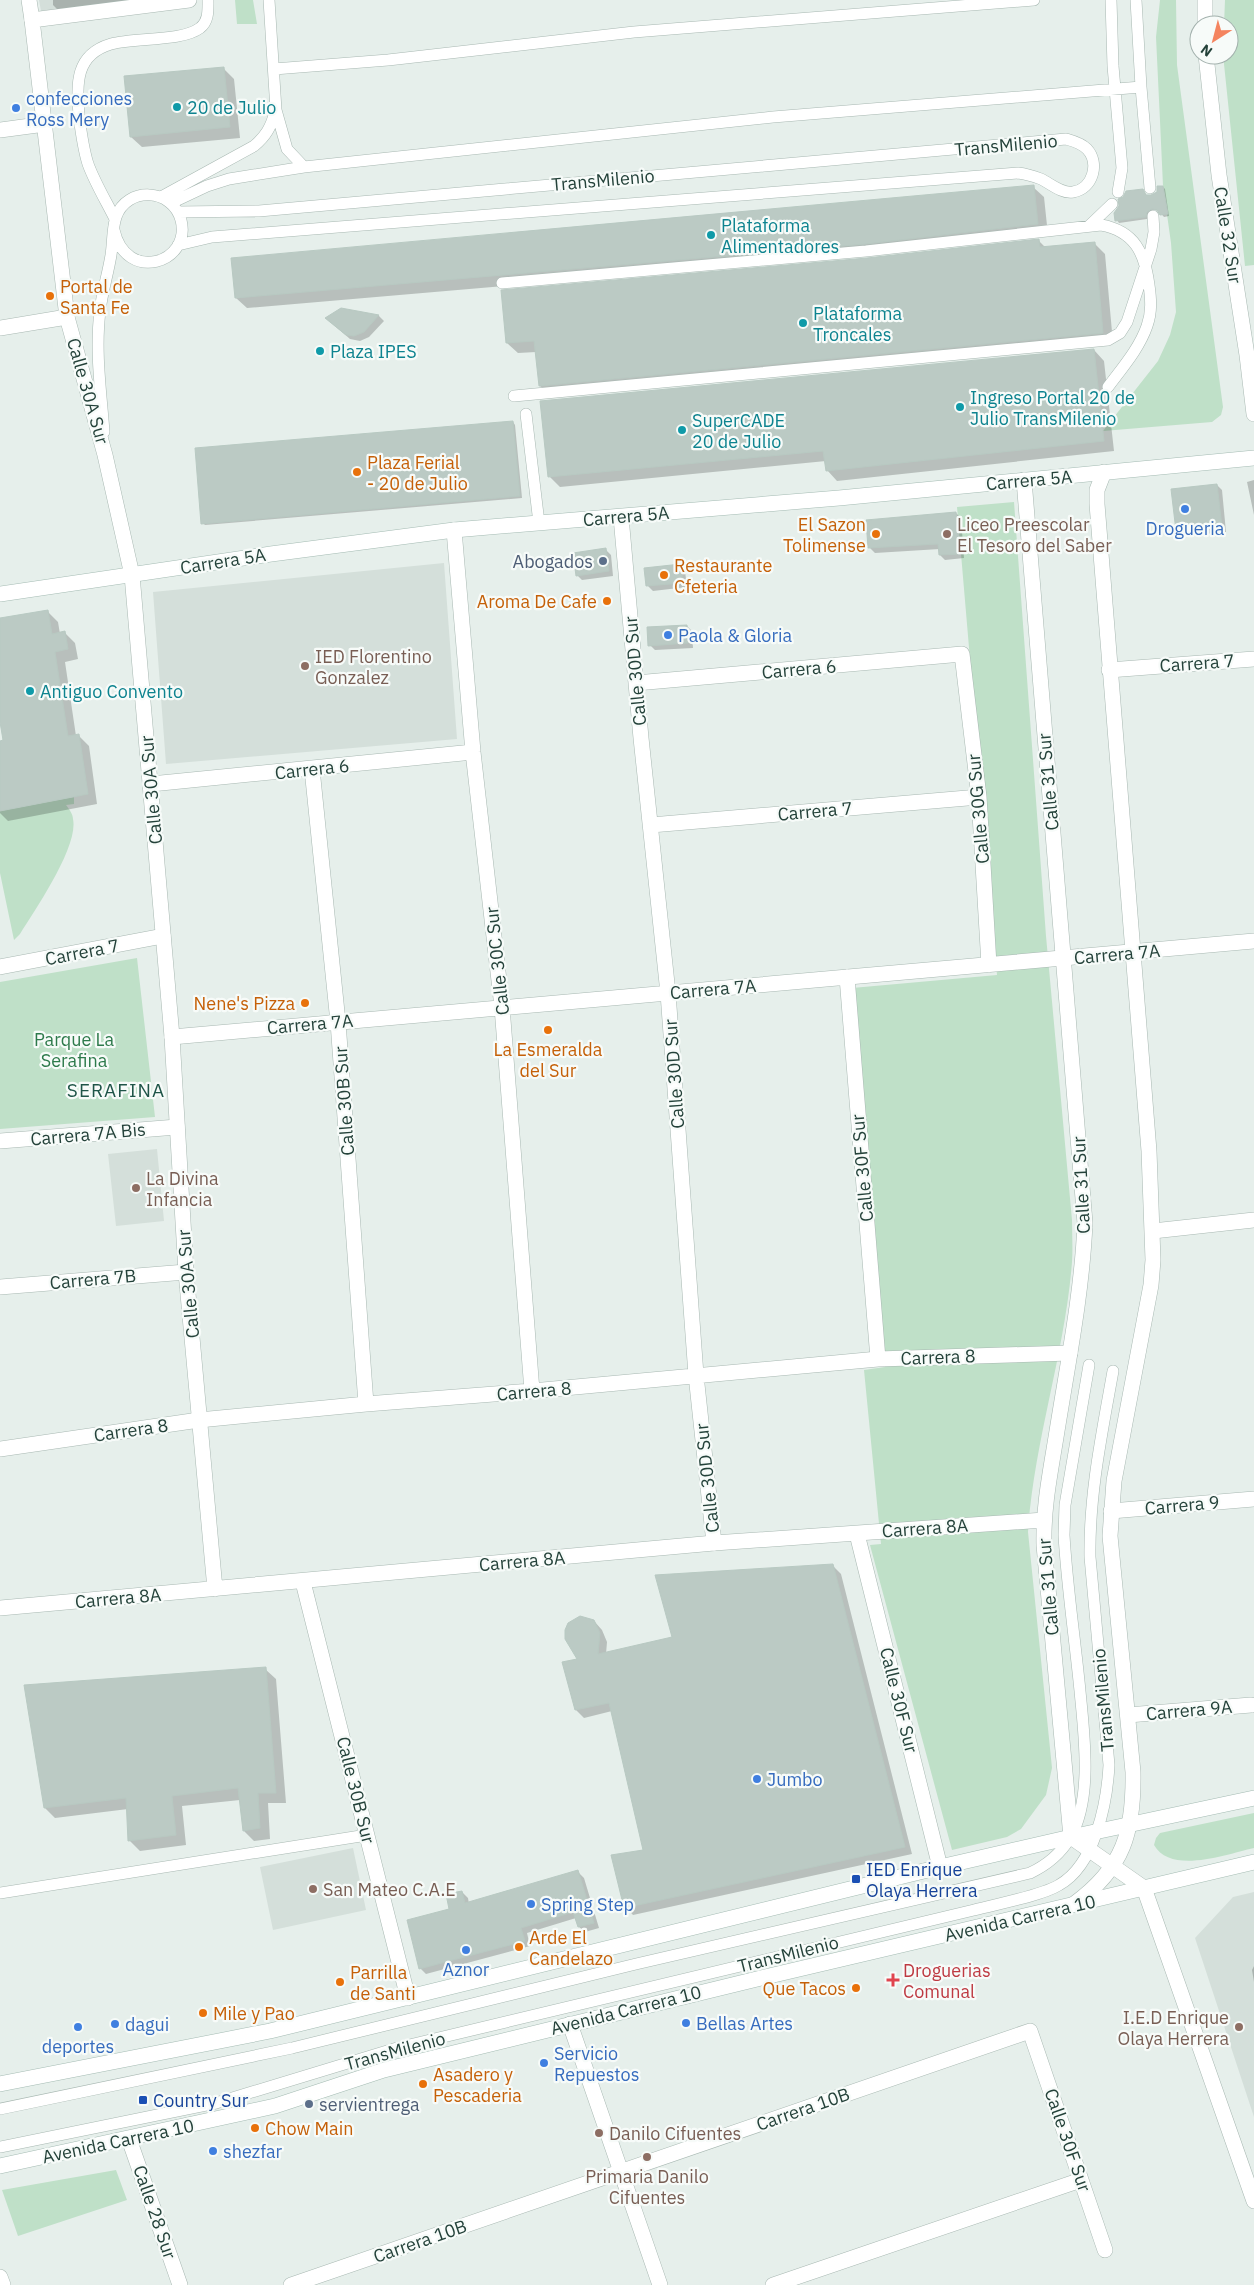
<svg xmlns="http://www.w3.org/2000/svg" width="1254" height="2285" viewBox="0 0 1254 2285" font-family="'IBM Plex Sans',sans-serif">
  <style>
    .built { fill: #d4dfda }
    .green { fill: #bfe0c8 }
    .shadow { fill: #0003 }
    .building { fill: #bbcac4; stroke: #b8c9c2 }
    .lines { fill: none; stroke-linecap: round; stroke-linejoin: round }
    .service-casing { stroke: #a8b8b2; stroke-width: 12 }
    .minor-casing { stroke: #a8b8b2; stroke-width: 16 }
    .tertiary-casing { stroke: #a8b8b2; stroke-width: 16 }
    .secondary-casing { stroke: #a4bbb3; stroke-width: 16 }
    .service { stroke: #fff; stroke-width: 11 }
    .minor { stroke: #fff; stroke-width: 15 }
    .tertiary { stroke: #fff; stroke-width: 15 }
    .secondary { stroke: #fff; stroke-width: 15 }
    .culture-dot { fill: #0f9aa8; stroke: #f7fbf9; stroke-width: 2 }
    .shop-dot { fill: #3f7fe0; stroke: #f7fbf9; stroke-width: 2 }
    .food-dot { fill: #e8710a; stroke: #f7fbf9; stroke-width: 2 }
    .education-dot { fill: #8d6e63; stroke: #f7fbf9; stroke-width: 2 }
    .service-dot { fill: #5c6f8a; stroke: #f7fbf9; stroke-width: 2 }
    .transit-dot { fill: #1a4fb4; stroke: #f7fbf9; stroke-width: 2 }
    .health-dot { fill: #e0444e; stroke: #f7fbf9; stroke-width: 2 }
    .labels { text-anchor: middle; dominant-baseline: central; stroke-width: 4.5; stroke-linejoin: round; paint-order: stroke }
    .shop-label { font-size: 18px; fill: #366cbe; stroke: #f7fbf9; text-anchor: start }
    .culture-label { font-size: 18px; fill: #0d838f; stroke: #f7fbf9; text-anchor: start }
    .street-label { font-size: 18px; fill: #24423a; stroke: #f7fbf9 }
    .food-label { font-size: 18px; fill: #c56008; stroke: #f7fbf9; text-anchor: start }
    .education-label { font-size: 18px; fill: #785e54; stroke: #f7fbf9; text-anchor: start }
    .service-label { font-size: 18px; fill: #4e5e75; stroke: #f7fbf9; text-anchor: end }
    .park-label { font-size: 18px; fill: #2d7a4b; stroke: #f7fbf9 }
    .transit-label { font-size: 18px; fill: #164399; stroke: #f7fbf9; text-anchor: start }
    .health-label { font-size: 18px; fill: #be3a42; stroke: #f7fbf9; text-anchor: start }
    .neighbourhood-label { font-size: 19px; letter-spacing: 1px; fill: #1f5548; stroke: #f7fbf9 }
  </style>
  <rect width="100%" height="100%" fill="#e6efeb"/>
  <path class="built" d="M 39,0 L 140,0 L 41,11 Z
    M 444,563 L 457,739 L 166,764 L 153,592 Z
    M 157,1149 L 164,1221 L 116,1226 L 108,1154 Z
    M 353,1848 L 366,1910 L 273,1930 L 260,1867 Z
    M 1254,1892 L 1254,2117 L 1195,1938 L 1233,1897 Z"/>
  <path class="green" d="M 235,0 L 253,0 L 257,24 L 237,24 Z
    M 1160,0 L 1176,0 L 1177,65 L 1223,407 L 1221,415 L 1212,422 L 1103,431 L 1158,361 L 1170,335 L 1176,312 L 1171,243 L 1163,186 L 1160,121 L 1156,37 Z
    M 1225,0 L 1254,0 L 1254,265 L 1245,266 L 1224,64 L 1224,55 L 1229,55 L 1229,25 L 1224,25 Z
    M 1014,502 L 1046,936 L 1072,1220 C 1072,1234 1073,1248 1072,1262 C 1065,1353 1034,1441 1028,1532 L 1052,1768 L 1046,1795 L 1021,1829 L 1007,1837 L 952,1850 L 870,1545 L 881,1544 L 864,1370 L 885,1367 L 852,988 L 997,975 L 957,507 Z
    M 74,797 L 74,804 L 66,805 C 69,809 73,814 73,819 C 79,846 35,910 20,934 L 14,940 L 0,873 L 0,811 Z
    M 137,958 L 155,1117 L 0,1129 L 0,982 Z
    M 1254,1813 L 1254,1848 C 1227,1854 1171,1875 1154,1845 L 1156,1838 L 1160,1833 Z
    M 116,2170 L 127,2200 L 18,2236 L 2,2190 Z"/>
  <path class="shadow" d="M 53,0 L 180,0 L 61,13 L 53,5 Z
    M 223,68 L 234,79 L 240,138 L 142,147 L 131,137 Z
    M 1033,187 L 1044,197 L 1048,235 L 876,254 L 247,308 L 236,298 Z
    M 1163,187 L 1165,189 L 1169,216 L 1164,217 L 1159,211 L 1155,210 L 1148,214 L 1147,219 L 1119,223 L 1117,220 L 1144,192 L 1147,196 L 1151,197 Z
    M 1039,241 L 1046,248 L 1094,243 L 1105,254 L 1113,343 L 551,396 L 540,386 L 536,352 L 518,353 L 507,343 L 502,291 L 867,260 Z
    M 341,310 L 379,316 L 384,321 L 369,337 L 360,341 L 350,339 L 327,319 Z
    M 1094,350 L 1104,361 L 1114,451 L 837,481 L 827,470 L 826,461 L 560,487 L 550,477 Z
    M 513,422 L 515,425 L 522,498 L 205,525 L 203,523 Z
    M 1254,480 L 1254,515 L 1247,482 Z
    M 1217,485 L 1222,490 L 1226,532 L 1182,536 L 1177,531 Z
    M 956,513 L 961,518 L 964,558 L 945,560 L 940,555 L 940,549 L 875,553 L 870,548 Z
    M 606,550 L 611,555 L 613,576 L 582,580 L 577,575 Z
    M 680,566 L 685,571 L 687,587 L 653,591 L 648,586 Z
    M 47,611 L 58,622 L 60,634 L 65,633 L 75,643 L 78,659 L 65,662 L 76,736 L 79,736 L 89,746 L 97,804 L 8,821 L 0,813 L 0,743 L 5,741 L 0,716 L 0,620 Z
    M 687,626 L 692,631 L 693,648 L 655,650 L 650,645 Z
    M 833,1566 L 841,1574 L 912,1854 L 633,1915 L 626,1907 L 644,1851 L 612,1711 L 584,1718 L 576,1710 L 579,1660 L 594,1621 L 602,1630 L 607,1642 L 606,1654 L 674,1638 Z
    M 265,1669 L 276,1679 L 286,1803 L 268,1803 L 270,1839 L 254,1841 L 244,1831 L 240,1800 L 182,1806 L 186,1845 L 140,1851 L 129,1840 L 128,1809 L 55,1818 L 45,1808 Z
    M 578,1872 L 584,1878 L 599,1928 L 585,1932 L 579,1927 L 576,1918 L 527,1933 L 530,1946 L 426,1974 L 420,1968 L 462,1892 L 468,1898 L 469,1904 Z
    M 1254,1966 L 1254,1982 L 1252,1970 Z"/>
  <path class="building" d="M 224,67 L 230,127 L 130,137 L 124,76 Z
    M 1034,185 L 1038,224 L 865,244 L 235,298 L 231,258 Z
    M 1157,186 L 1163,186 L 1168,214 L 1160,215 L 1157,210 L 1152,209 L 1147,212 L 1146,217 L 1115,221 L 1114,213 L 1119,206 L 1118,199 L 1123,197 L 1126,191 L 1143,189 L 1146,195 L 1151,195 L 1157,192 Z
    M 1039,239 L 1040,247 L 1095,242 L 1103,333 L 539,386 L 534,341 L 506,343 L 501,290 L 867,258 Z
    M 341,308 L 379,315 L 364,332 L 354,336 L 346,335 L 325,318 Z
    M 1094,349 L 1104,441 L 826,471 L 823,451 L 548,477 L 540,401 Z
    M 513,421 L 520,496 L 201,524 L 195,448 Z
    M 1217,484 L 1222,527 L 1176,531 L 1171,489 Z
    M 956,512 L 960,554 L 939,555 L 938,544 L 868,548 L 866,520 Z
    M 606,548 L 609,571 L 576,576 L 573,553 Z
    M 681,564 L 683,583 L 646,586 L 644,568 Z
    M 48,610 L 52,634 L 65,631 L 68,649 L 55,652 L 68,736 L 79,734 L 88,794 L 0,811 L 0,741 L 3,740 L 0,722 L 0,618 Z
    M 687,625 L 688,643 L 648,646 L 647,627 Z
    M 833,1564 L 905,1847 L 624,1908 L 611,1855 L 643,1850 L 609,1703 L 575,1710 L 562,1662 L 577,1659 L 565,1639 L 565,1630 L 568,1623 L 580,1616 L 594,1620 L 600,1633 L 598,1654 L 672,1637 L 655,1575 Z
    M 266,1667 L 276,1793 L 258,1793 L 260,1828 L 243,1831 L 238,1788 L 172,1796 L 176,1835 L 128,1841 L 126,1798 L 44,1808 L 24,1685 Z
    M 578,1870 L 594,1923 L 578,1927 L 573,1912 L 521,1928 L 525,1941 L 419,1969 L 407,1920 L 449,1909 L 446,1894 L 462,1891 L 465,1903 Z"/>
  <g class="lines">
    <g class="service-casing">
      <path id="service" d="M 269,0 L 276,110 L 287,149 L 304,167
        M 1111,0 L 1113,66 L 1122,168 L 1118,192
        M 1136,0 L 1141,87 L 1150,188
        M 274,69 L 388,60 L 634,32 L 1034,0
        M 161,197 L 254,146 C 266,136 271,127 275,112
        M 171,203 L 207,186 L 229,179 L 304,167 L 773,117 L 1141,87
        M 115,219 C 106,201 95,183 88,164 C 83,148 81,132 79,116 C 77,85 74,55 111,44 C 135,37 181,42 200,28 C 209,21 208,10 208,0
        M 1089,226 L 1112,204
        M 178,245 L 212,237 L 1018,173 C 1027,174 1033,176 1041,179 C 1051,184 1062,194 1073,192 C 1093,189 1100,163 1087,149 C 1081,143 1073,141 1066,139 L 259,211 L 178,212
        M 502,283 L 866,251 L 1101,225 C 1135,231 1145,254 1149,285 C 1151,299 1152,312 1147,326 C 1139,349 1122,368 1108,387
        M 514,396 L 1108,340 L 1120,333 L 1127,322 L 1151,249 L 1154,232 L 1153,216
        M 526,414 L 539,523
        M 104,432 C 101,392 95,351 100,311 C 102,292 108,274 111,255 C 113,243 112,229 116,217 C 127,186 172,188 181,220 C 192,263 126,284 114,230
        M 0,1893 L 367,1835
        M 0,2109 L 292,2048 L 636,1964 L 1030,1873 C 1047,1865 1061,1853 1070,1838 C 1093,1799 1084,1734 1080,1691 C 1075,1639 1067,1587 1064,1535 L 1065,1505 L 1089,1365
        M 0,2147 L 216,2103 L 397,2048 L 974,1910 C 996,1904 1041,1896 1059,1885 C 1095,1865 1107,1803 1109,1765 L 1090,1557 C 1089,1494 1102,1433 1113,1371"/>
    </g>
    <g class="minor-casing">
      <path id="minor" d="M 29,0 L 32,20
        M 0,130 L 45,124
        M 0,328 L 67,317
        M 621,517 L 641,738 L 668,993 L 696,1375 L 714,1543
        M 454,530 L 473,752 L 502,1007 L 532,1391
        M 1109,670 L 1254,659
        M 636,683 L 962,654 L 979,797 L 989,965
        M 312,769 L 338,1022 L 366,1404
        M 151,784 L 473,752
        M 651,825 L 979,797
        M 0,967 L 163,936
        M 847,977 L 878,1359
        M 172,1037 L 1254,941
        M 0,1141 L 177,1127
        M 1153,1231 L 1254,1220
        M 0,1287 L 186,1272
        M 0,1449 L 199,1420 L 366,1404 L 532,1391 L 878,1359 L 1070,1353
        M 1111,1511 L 1254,1499
        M 857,1534 L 940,1867
        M 303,1582 L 408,1998
        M 1128,1715 L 1251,1705
        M 1144,1888 L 1254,2201
        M 570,2024 L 660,2285
        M 129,2139 L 180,2285
        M 0,2277 L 3,2285
        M 291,2285 L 1030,2031 L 1105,2250
        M 773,2285 L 1081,2180"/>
    </g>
    <g class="tertiary-casing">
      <path id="tertiary" d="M 189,0 L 32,20 L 67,317 L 105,455 L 132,575 L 172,1037 L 186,1272 L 215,1589
        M 1205,25 L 1205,0
        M 1206,55 L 1219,175 L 1247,355 L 1254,414
        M 1024,480 L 1085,1223 C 1082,1293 1068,1362 1057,1431 C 1051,1469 1043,1506 1044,1545 L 1071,1837 L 1144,1888
        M 0,1608 L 714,1543 L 1044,1520
        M 1074,1904 C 1124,1868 1134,1831 1133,1772 L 1110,1536 L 1114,1481 L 1151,1285 L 1153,1260 L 1149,1151 L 1097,504 L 1097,490 L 1104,472"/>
    </g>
    <g class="secondary-casing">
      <path id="secondary" d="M 0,594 L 271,554 L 454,530 L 839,498 L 1254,458
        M 0,2084 L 270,2031 L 940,1867 L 1071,1837 L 1254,1798
        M 0,2166 L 275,2106 L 384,2070 L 765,1977 L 1254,1862"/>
    </g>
    <use href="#service" class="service"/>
    <use href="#minor" class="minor"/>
    <use href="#tertiary" class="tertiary"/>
    <use href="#secondary" class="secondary"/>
  </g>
  <g class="culture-dot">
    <circle cx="177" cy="107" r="5"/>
    <circle cx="711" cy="235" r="5"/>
    <circle cx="803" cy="323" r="5"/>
    <circle cx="320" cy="351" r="5"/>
    <circle cx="960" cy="407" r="5"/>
    <circle cx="682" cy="430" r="5"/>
    <circle cx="30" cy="691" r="5"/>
  </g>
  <g class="shop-dot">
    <circle cx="16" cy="108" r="5"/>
    <circle cx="1185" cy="509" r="5"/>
    <circle cx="668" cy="635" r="5"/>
    <circle cx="757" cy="1779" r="5"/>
    <circle cx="531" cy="1904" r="5"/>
    <circle cx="466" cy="1950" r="5"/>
    <circle cx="686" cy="2023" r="5"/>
    <circle cx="115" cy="2024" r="5"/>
    <circle cx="78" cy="2027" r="5"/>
    <circle cx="544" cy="2063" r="5"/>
    <circle cx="213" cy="2151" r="5"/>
  </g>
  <g class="food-dot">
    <circle cx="50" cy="296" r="5"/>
    <circle cx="357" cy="472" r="5"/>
    <circle cx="876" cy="534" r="5"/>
    <circle cx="664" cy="575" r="5"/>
    <circle cx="607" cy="601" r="5"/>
    <circle cx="305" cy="1003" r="5"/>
    <circle cx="548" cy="1030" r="5"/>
    <circle cx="519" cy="1947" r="5"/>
    <circle cx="340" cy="1982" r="5"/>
    <circle cx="856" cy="1988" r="5"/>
    <circle cx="203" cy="2013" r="5"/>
    <circle cx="423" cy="2084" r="5"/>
    <circle cx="255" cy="2128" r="5"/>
  </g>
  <g class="education-dot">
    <circle cx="947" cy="534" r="5"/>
    <circle cx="305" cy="666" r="5"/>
    <circle cx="136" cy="1188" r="5"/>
    <circle cx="313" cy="1889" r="5"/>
    <circle cx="1239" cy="2027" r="5"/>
    <circle cx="599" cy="2133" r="5"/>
    <circle cx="647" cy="2157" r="5"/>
  </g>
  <g class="service-dot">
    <circle cx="603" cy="561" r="5"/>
    <circle cx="309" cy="2104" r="5"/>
  </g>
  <g class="transit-dot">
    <rect x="851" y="1874" width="10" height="10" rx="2.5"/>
    <rect x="138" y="2095" width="10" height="10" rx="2.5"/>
  </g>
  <path class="health-dot" d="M890.5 1972.5h5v5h5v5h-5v5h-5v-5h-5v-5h5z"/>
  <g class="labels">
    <g class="shop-label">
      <text x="26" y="98">confecciones<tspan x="26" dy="21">Ross Mery</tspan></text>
      <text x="1185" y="528" text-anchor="middle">Drogueria</text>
      <text x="678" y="635">Paola &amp; Gloria</text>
      <text x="767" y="1779">Jumbo</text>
      <text x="541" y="1904">Spring Step</text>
      <text x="466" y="1969" text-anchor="middle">Aznor</text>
      <text x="696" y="2023">Bellas Artes</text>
      <text x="125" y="2024">dagui</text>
      <text x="78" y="2046" text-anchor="middle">deportes</text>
      <text x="554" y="2053">Servicio<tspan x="554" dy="21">Repuestos</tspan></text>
      <text x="223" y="2151">shezfar</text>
    </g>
    <g class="culture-label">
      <text x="187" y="107">20 de Julio</text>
      <text x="721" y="225">Plataforma<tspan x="721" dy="21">Alimentadores</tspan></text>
      <text x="813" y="313">Plataforma<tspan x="813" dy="21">Troncales</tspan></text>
      <text x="330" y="351">Plaza IPES</text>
      <text x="970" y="397">Ingreso Portal 20 de<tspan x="970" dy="21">Julio TransMilenio</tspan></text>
      <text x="692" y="420">SuperCADE<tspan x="692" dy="21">20 de Julio</tspan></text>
      <text x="40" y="691">Antiguo Convento</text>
    </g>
    <g class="street-label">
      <text transform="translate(1006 145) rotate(-5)">TransMilenio</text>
      <text transform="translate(603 180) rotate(-5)">TransMilenio</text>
      <text transform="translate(1228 235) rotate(81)">Calle 32 Sur</text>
      <text transform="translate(88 391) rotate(74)">Calle 30A Sur</text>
      <text transform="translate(1029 480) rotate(-5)">Carrera 5A</text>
      <text transform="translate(626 516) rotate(-5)">Carrera 5A</text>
      <text transform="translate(223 561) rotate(-9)">Carrera 5A</text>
      <text transform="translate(1197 663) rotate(-4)">Carrera 7</text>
      <text transform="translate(799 669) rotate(-5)">Carrera 6</text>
      <text transform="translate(635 671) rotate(-95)">Calle 30D Sur</text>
      <text transform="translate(312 769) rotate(-6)">Carrera 6</text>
      <text transform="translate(1048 782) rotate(-95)">Calle 31 Sur</text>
      <text transform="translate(151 790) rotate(-95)">Calle 30A Sur</text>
      <text transform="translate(978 809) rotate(-95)">Calle 30G Sur</text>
      <text transform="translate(815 811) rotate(-5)">Carrera 7</text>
      <text transform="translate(82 952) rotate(-11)">Carrera 7</text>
      <text transform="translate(1117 954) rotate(-5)">Carrera 7A</text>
      <text transform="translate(497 961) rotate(-96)">Calle 30C Sur</text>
      <text transform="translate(713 989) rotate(-5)">Carrera 7A</text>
      <text transform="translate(310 1024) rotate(-5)">Carrera 7A</text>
      <text transform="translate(674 1074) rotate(-94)">Calle 30D Sur</text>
      <text transform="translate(344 1101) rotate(-94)">Calle 30B Sur</text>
      <text transform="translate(88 1134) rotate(-5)">Carrera 7A Bis</text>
      <text transform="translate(862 1168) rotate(-95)">Calle 30F Sur</text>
      <text transform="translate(1081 1185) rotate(-93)">Calle 31 Sur</text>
      <text transform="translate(93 1279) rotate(-5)">Carrera 7B</text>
      <text transform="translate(188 1284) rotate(-95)">Calle 30A Sur</text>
      <text transform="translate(938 1357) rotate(-2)">Carrera 8</text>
      <text transform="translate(534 1391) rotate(-5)">Carrera 8</text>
      <text transform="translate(131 1430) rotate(-8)">Carrera 8</text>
      <text transform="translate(707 1478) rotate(-96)">Calle 30D Sur</text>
      <text transform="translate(1182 1505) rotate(-5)">Carrera 9</text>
      <text transform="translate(925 1528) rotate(-4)">Carrera 8A</text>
      <text transform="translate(522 1561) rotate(-5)">Carrera 8A</text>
      <text transform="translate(1048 1587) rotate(-95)">Calle 31 Sur</text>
      <text transform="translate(118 1598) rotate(-5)">Carrera 8A</text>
      <text transform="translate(899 1700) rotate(76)">Calle 30F Sur</text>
      <text transform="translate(1103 1700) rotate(-95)">TransMilenio</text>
      <text transform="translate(1189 1710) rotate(-5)">Carrera 9A</text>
      <text transform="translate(356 1790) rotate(76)">Calle 30B Sur</text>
      <text transform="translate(1020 1918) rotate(-13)">Avenida Carrera 10</text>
      <text transform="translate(788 1954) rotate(-14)">TransMilenio</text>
      <text transform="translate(626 2010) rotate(-14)">Avenida Carrera 10</text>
      <text transform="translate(395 2051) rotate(-15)">TransMilenio</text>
      <text transform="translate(803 2109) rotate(-19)">Carrera 10B</text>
      <text transform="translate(1068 2140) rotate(71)">Calle 30F Sur</text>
      <text transform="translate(118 2141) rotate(-12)">Avenida Carrera 10</text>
      <text transform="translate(155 2212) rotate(71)">Calle 28 Sur</text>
      <text transform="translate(420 2241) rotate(-19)">Carrera 10B</text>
    </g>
    <g class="food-label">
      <text x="60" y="286">Portal de<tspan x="60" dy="21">Santa Fe</tspan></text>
      <text x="367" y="462">Plaza Ferial<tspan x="367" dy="21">- 20 de Julio</tspan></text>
      <text x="866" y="524" text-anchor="end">El Sazon<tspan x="866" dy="21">Tolimense</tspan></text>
      <text x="674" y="565">Restaurante<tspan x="674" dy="21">Cfeteria</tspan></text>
      <text x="597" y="601" text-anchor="end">Aroma De Cafe</text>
      <text x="295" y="1003" text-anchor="end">Nene's Pizza</text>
      <text x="548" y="1049" text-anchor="middle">La Esmeralda<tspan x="548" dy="21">del Sur</tspan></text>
      <text x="529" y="1937">Arde El<tspan x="529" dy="21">Candelazo</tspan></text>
      <text x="350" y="1972">Parrilla<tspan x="350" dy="21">de Santi</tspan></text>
      <text x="846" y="1988" text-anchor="end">Que Tacos</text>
      <text x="213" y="2013">Mile y Pao</text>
      <text x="433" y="2074">Asadero y<tspan x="433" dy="21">Pescaderia</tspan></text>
      <text x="265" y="2128">Chow Main</text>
    </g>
    <g class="education-label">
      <text x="957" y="524">Liceo Preescolar<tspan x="957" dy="21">El Tesoro del Saber</tspan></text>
      <text x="315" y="656">IED Florentino<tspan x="315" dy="21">Gonzalez</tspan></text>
      <text x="146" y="1178">La Divina<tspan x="146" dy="21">Infancia</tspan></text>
      <text x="323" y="1889">San Mateo C.A.E</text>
      <text x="1229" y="2017" text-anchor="end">I.E.D Enrique<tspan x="1229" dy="21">Olaya Herrera</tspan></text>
      <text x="609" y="2133">Danilo Cifuentes</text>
      <text x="647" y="2176" text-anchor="middle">Primaria Danilo<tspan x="647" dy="21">Cifuentes</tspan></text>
    </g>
    <g class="service-label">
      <text x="593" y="561">Abogados</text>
      <text x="319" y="2104" text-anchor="start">servientrega</text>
    </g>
    <g class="park-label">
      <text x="74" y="1039">Parque La<tspan x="74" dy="21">Serafina</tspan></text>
    </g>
    <g class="transit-label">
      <text x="866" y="1869">IED Enrique<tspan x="866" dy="21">Olaya Herrera</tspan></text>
      <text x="153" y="2100">Country Sur</text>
    </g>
    <g class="health-label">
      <text x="903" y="1970">Droguerias<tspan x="903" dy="21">Comunal</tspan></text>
    </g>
    <g class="neighbourhood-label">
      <text x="116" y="1090">SERAFINA</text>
    </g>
  </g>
  <g transform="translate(1214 40) rotate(216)"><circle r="24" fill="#f7fbf9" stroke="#a3b1ad"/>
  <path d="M0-4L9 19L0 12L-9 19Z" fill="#f4845f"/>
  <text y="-8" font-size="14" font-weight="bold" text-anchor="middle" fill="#24423a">N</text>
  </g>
</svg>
